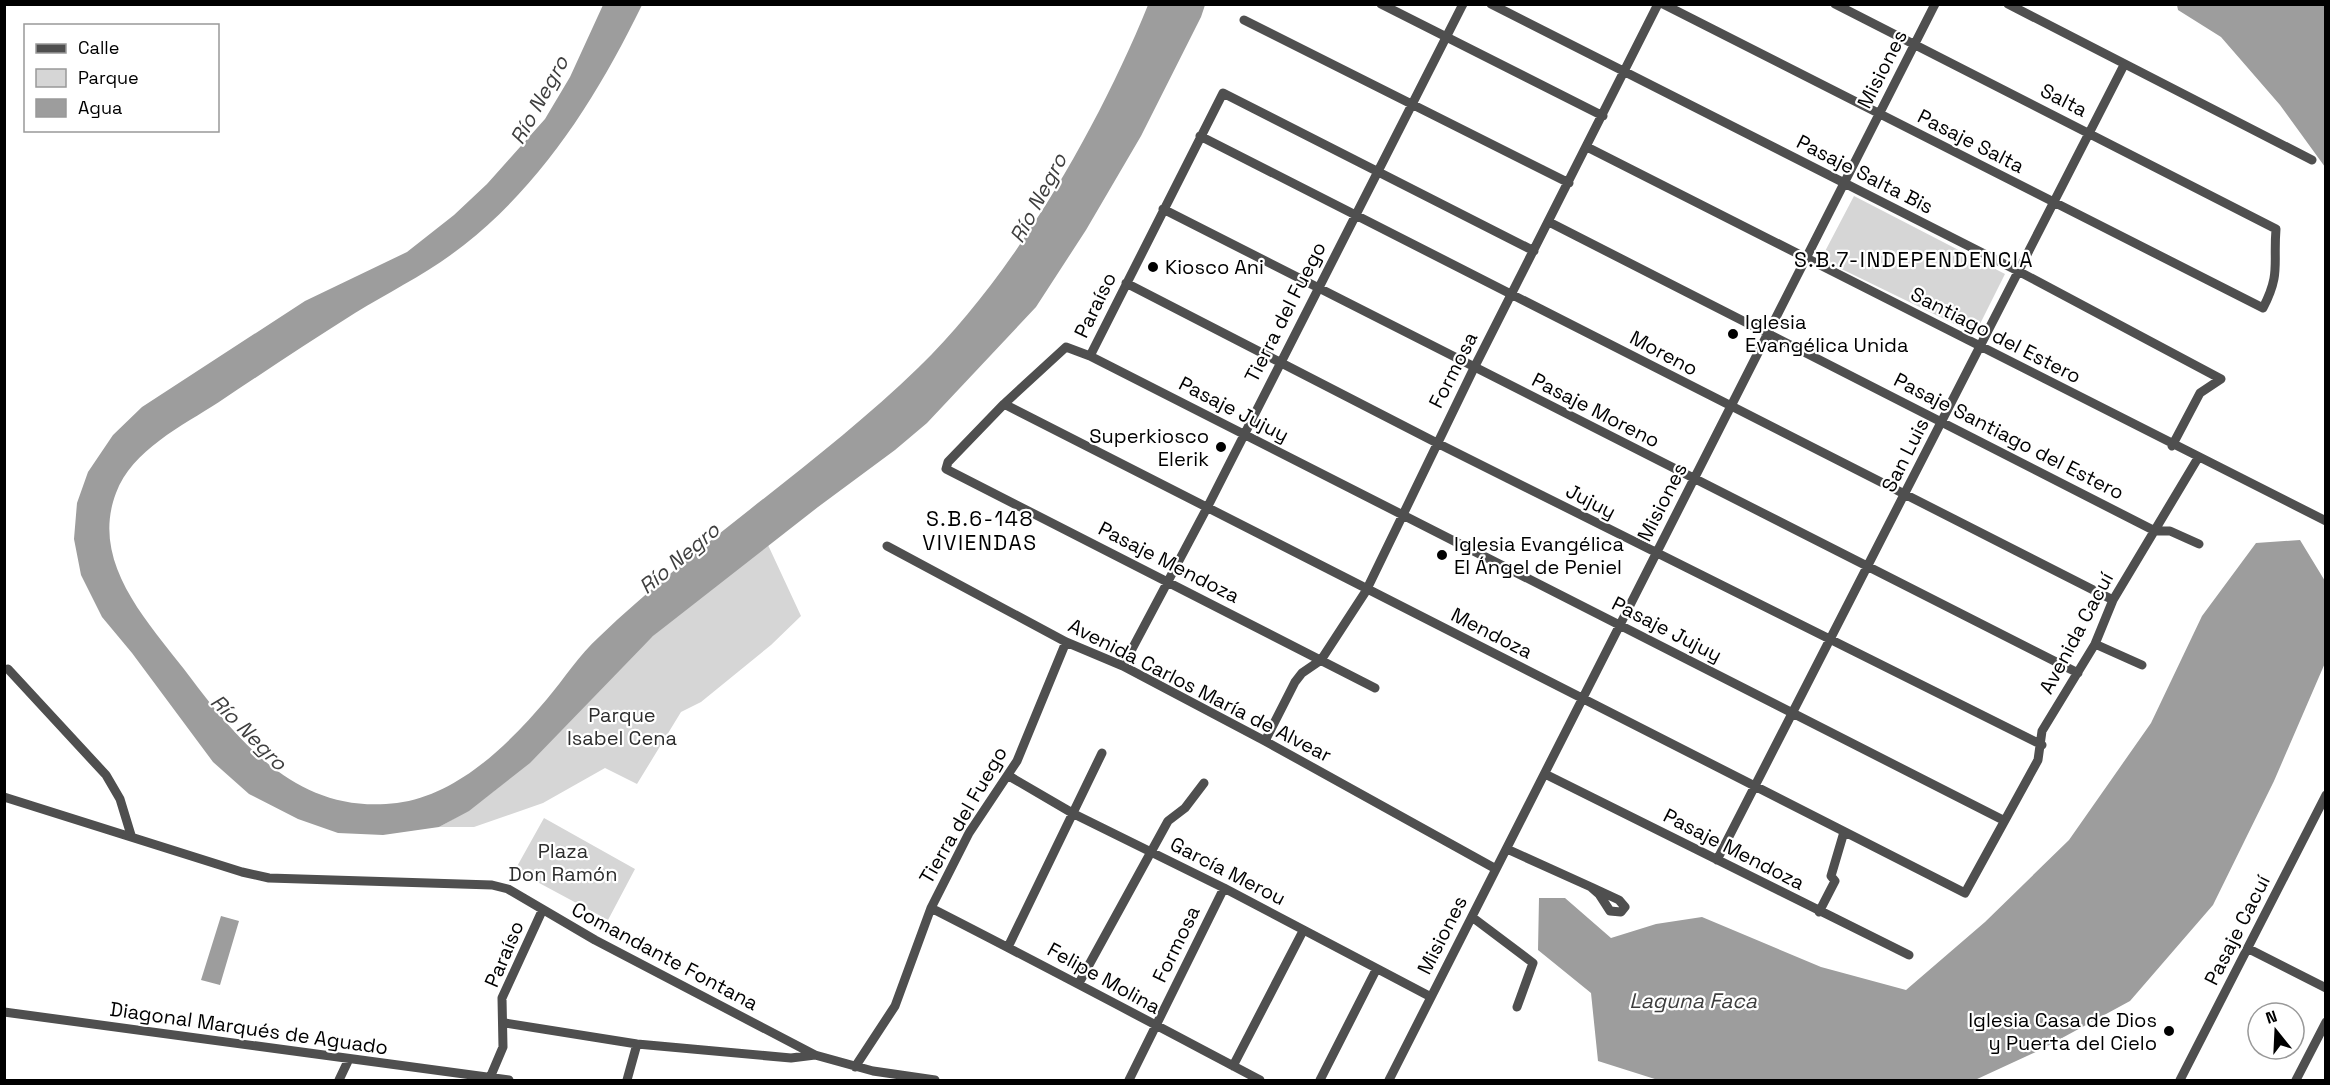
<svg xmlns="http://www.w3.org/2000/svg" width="2330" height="1085" viewBox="0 0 2330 1085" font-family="'Space Grotesk',sans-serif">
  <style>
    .green { fill: #d6d6d6 }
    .water { fill: #9d9d9d }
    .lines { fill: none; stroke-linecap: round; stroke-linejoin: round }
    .minor { stroke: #4f4f4f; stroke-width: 9 }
    .poi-dot { fill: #000; stroke: #fff; stroke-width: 2 }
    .labels { text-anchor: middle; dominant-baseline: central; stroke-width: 4.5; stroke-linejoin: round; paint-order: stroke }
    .street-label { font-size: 20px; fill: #000; stroke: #fff }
    .poi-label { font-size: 20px; fill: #000; stroke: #fff; text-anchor: start }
    .park-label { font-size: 20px; fill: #2d2d2d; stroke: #fff }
    .water-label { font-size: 21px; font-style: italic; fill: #3e3e3e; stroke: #fff }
    .neighbourhood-label { font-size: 21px; letter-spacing: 1.5px; fill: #000; stroke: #fff }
  </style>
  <rect width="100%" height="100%" fill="#fff"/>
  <path class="green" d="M 1854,196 L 2005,274 L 1975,334 L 1821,259 Z
    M 768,545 L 801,616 L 771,645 L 701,702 L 681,712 L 637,784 L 605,768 L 543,803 L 474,827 L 439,827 C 526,781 582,701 653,636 C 689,603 730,575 768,545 Z
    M 544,818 L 635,869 L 608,920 L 515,870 Z"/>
  <path class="water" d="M 603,5 L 642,5 C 598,95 544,182 464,245 C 430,272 391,291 355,313 C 309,342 264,372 219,402 C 182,426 132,450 116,493 C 89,564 150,624 190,677 C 242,746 300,815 397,803 C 458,795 509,744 547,699 C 564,679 579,655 599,637 C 700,540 819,464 919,367 C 1014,275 1099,126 1148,5 L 1205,5 L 1201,17 L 1141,136 L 1086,230 L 1036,307 L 927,423 L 895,450 L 818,507 L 653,636 L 530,763 L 469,811 L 439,827 L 383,835 L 338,833 L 298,819 L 249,794 L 213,762 L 132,653 L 102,617 L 81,575 L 74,539 L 77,503 L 88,472 L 113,435 L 142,407 L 305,301 L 407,252 L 454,215 L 487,184 L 545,119 L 570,77 Z
    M 2177,5 L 2325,5 L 2325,167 L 2280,105 L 2221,37 L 2178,10 Z
    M 2300,540 L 2325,581 L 2325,663 L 2274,781 L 2213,905 L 2130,1001 L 2040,1050 L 1975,1080 L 1658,1080 L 1598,1061 L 1591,993 L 1538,950 L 1539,898 L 1565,898 L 1611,938 L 1656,924 L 1702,917 L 1821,967 L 1906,990 L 1985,922 L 2069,840 L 2151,723 L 2202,616 L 2256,543 Z
    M 221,916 L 239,921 L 220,985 L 201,980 Z"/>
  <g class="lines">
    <path class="minor" d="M 1381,4 L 1603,116
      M 1491,4 L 2018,271 L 2221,379 L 2200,393 L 2172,446
      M 1663,4 L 2263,308 C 2281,273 2273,265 2276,229 L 1835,4
      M 2008,4 L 2312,160
      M 1244,20 L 1569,183
      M 1200,136 C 1504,292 1808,447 2113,600
      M 1587,147 L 2326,521
      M 1163,209 L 2078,673
      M 1549,222 L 2155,531 L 2170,531 L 2199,544
      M 1126,283 L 1437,443 L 2042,745
      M 1090,356 L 2003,820
      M 1004,404 L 1965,893 L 2038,760 L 2042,731 L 2095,644 L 2113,600 L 2198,458
      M 887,546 L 1066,642 L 1123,666 L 1265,741 L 1496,869
      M 2095,644 L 2142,665
      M 1123,666 L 1208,506 L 1463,4
      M 8,669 L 106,775 L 120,799 L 131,835
      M 1375,688 L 946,469 L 948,462 L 1004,404 L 1066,347 L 1090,356 L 1223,93 L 1534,251
      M 1265,741 L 1295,682 L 1302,673 L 1321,660 L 1366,591 L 1474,368 L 1658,4
      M 1545,774 L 1909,955
      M 1009,776 L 1074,814 L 1224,888 L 1431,997
      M 4,797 L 242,872 L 269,878 L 492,885 L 508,889 L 595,940 L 815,1055 L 873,1071 L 935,1080
      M 1507,849 L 1591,887 L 1599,894 L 1610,911 L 1621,912 L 1625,907 L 1619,900 L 1591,887
      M 1717,860 L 2124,65
      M 931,908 C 1041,964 1150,1022 1260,1080
      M 1819,912 L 1835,881 L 1831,876 L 1844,832
      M 1472,917 L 1533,963 L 1517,1007
      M 1008,947 L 1102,753
      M 2249,949 L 2326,988
      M 1079,983 L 1168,821 L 1185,808 L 1204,783
      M 4,1012 L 509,1080
      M 505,1023 L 637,1044 L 791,1058 L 815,1055
      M 1233,1066 L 1303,931
      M 855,1067 L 895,1006 L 931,908 L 969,833 L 1017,761 L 1066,642
      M 339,1080 L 348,1061
      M 489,1080 L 503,1047 L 502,998 L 542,911
      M 627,1080 L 637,1044
      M 1129,1080 L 1224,888
      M 1320,1080 L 1376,970
      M 1389,1080 L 1935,4
      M 2180,1080 L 2326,795
      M 2296,1080 L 2326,1022"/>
  </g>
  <g class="poi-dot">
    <circle cx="1153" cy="267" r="6"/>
    <circle cx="1733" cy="334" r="6"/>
    <circle cx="1221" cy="447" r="6"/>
    <circle cx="1442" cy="555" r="6"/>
    <circle cx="2169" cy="1031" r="6"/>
  </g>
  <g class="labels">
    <g class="street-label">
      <text transform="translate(1882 69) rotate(-63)">Misiones</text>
      <text transform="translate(2064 100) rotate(27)">Salta</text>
      <text transform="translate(1971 141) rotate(27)">Pasaje Salta</text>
      <text transform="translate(1865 174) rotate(27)">Pasaje Salta Bis</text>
      <text transform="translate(1095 305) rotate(-64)">Paraíso</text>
      <text transform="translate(1285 312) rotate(-63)">Tierra del Fuego</text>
      <text transform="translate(1996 335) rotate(27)">Santiago del Estero</text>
      <text transform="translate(1664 353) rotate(28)">Moreno</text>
      <text transform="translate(1453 370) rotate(-63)">Formosa</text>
      <text transform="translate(1234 409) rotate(27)">Pasaje Jujuy</text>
      <text transform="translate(1596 410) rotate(27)">Pasaje Moreno</text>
      <text transform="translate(2009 436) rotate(27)">Pasaje Santiago del Estero</text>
      <text transform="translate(1905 455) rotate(-63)">San Luis</text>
      <text transform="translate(1591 501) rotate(27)">Jujuy</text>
      <text transform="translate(1662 502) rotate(-63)">Misiones</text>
      <text transform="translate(1169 562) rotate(27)">Pasaje Mendoza</text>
      <text transform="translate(1667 629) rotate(27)">Pasaje Jujuy</text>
      <text transform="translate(1492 633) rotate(27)">Mendoza</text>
      <text transform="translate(2076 633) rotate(-62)">Avenida Cacuí</text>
      <text transform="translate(1200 690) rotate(27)">Avenida Carlos María de Alvear</text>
      <text transform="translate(963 815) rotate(-60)">Tierra del Fuego</text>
      <text transform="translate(1734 849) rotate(27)">Pasaje Mendoza</text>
      <text transform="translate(1228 871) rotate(27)">García Merou</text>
      <text transform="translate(2237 930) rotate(-63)">Pasaje Cacuí</text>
      <text transform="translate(1442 935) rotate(-63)">Misiones</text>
      <text transform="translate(1176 944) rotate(-64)">Formosa</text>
      <text transform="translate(504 954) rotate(-67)">Paraíso</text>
      <text transform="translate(665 956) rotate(28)">Comandante Fontana</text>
      <text transform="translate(1104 978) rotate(29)">Felipe Molina</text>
      <text transform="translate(249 1028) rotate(8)">Diagonal Marqués de Aguado</text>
    </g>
    <g class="poi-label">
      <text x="1165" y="267">Kiosco Ani</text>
      <text x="1745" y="322">Iglesia<tspan x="1745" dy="23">Evangélica Unida</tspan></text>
      <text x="1209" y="436" text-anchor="end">Superkiosco<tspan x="1209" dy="23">Elerik</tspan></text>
      <text x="1454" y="544">Iglesia Evangélica<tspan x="1454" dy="23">El Ángel de Peniel</tspan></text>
      <text x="2157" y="1020" text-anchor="end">Iglesia Casa de Dios<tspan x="2157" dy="23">y Puerta del Cielo</tspan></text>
    </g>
    <g class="park-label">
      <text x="622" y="715">Parque<tspan x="622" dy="23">Isabel Cena</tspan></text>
      <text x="563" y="851">Plaza<tspan x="563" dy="23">Don Ramón</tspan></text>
    </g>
    <g class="water-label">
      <text transform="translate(539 100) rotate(-61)">Río Negro</text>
      <text transform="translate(1038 198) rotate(-62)">Río Negro</text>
      <text transform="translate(679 558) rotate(-40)">Río Negro</text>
      <text transform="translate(249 732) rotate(45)">Río Negro</text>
      <text x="1693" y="1000">Laguna Faca</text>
    </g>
    <g class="neighbourhood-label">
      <text x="1914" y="259">S.B.7-INDEPENDENCIA</text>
      <text x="980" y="518">S.B.6-148<tspan x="980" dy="24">VIVIENDAS</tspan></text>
    </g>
  </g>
  <rect width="2330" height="1085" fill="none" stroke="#000000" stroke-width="12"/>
  <rect x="24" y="24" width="195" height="108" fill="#ffffff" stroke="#999999" stroke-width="1.5"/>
  <rect x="36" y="44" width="30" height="9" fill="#4f4f4f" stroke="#999999" stroke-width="1.5"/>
  <text x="78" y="54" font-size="18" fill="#000000">Calle</text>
  <rect x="36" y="69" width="30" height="18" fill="#d6d6d6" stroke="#999999" stroke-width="1.5"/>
  <text x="78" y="84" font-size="18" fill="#000000">Parque</text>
  <rect x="36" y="99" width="30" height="18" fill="#9d9d9d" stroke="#999999" stroke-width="1.5"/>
  <text x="78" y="114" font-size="18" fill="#000000">Agua</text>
  <g transform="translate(2276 1031) rotate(342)"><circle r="28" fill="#ffffff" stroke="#999999" stroke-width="1.5"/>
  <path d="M0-4.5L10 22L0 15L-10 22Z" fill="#000000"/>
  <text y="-9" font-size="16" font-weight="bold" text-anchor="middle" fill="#000000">N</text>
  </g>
</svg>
